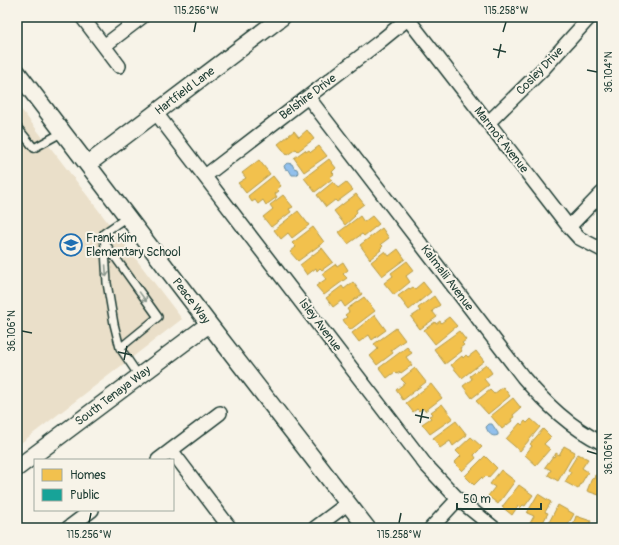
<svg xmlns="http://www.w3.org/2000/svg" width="619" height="545" viewBox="0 0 619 545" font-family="Pangolin,sans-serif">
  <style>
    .built { fill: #eadfc9 }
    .water { fill: #92c0ec; stroke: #648ca2 }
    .homes { fill: #f2c14e; stroke: #b39946 }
    .public { fill: #17a398; stroke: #19847a }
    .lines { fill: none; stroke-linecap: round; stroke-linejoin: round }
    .service-casing { stroke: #1f3d34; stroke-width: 10 }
    .minor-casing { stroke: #1f3d34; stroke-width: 16 }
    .tertiary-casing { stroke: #1f3d34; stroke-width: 19 }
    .service { stroke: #f7f3e8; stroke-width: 7 }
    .minor { stroke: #f7f3e8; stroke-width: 13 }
    .tertiary { stroke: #f7f3e8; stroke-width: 16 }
    .oneway { stroke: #8b988e }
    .ticks { fill: none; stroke: #1f3d34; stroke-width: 1.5 }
    .labels { text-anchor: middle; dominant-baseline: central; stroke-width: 4; stroke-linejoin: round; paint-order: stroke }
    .street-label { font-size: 12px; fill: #1f3d34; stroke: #f7f3e8 }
    .poi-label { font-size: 12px; fill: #1f3d34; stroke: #f7f3e8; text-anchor: start }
    .neatline { fill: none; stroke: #1f3d34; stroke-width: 1.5 }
    .ticks-label { font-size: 10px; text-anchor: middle; fill: #1f3d34 }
  </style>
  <rect width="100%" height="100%" fill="#f7f3e8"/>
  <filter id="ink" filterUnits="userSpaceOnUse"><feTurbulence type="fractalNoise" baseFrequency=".025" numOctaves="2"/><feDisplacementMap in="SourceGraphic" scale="8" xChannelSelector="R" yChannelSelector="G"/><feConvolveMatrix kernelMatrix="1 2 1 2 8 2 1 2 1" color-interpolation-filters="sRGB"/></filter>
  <g filter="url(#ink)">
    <path class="built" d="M 17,104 L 182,319 L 17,446 Z"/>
    <path class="water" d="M 287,163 L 292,164 L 294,168 L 297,169 L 298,172 L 297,175 L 292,175 L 289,170 L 285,169 L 284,166 Z
      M 489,424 L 492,424 L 498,433 L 498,435 C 492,438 488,433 486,427 Z"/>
    <path class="homes" d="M 307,130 L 314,139 L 298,151 L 296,149 L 287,155 L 278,144 L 294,131 L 299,137 Z
      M 319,146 L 327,156 L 304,172 L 294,158 L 305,150 L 306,152 L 309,150 L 311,152 Z
      M 329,159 L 336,168 L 332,172 L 334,174 L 330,177 L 332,179 L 315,192 L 304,178 Z
      M 259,160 L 270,174 L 246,193 L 238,183 L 246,178 L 242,173 Z
      M 273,176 L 281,186 L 277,189 L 279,191 L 275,194 L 277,197 L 266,205 L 263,200 L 258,204 L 255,200 L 252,202 L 248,196 Z
      M 333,182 L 338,188 L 346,182 L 353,190 L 337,202 L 335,200 L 326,207 L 317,195 Z
      M 356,194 L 364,204 L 356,210 L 357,212 L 354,215 L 355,216 L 345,225 L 334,211 Z
      M 283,195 L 293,207 L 289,209 L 291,212 L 271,227 L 263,217 L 273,209 L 270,205 Z
      M 298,211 L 309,225 L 292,238 L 288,233 L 281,239 L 274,230 Z
      M 360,216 L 364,222 L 372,216 L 379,224 L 364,236 L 362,234 L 348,244 L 339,232 Z
      M 313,227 L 324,242 L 298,261 L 290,252 L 296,247 L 292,243 Z
      M 382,228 L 389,238 L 381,244 L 383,246 L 380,249 L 381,250 L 370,259 L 360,245 Z
      M 322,248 L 333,262 L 322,270 L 320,268 L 317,271 L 316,268 L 307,275 L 300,265 Z
      M 398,249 L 405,259 L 382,276 L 371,262 L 385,251 L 389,256 Z
      M 407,261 L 414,270 L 406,276 L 410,282 L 394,295 L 384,283 L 393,276 L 391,273 Z
      M 343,262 L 348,270 L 343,274 L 347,278 L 324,295 L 316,286 L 326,279 L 322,274 L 336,264 L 337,266 Z
      M 353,282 L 362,294 L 345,307 L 341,301 L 333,307 L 326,298 L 342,286 L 344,289 Z
      M 423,282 L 431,292 L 409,310 L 398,296 L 409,288 L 410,289 L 413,287 L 415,289 Z
      M 434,296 L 440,305 L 432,311 L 437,317 L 420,329 L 411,317 L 420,311 L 418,308 Z
      M 364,297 L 375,311 L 350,330 L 343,320 L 347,317 L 345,315 L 349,312 L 347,309 Z
      M 375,315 L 386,330 L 372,340 L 369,335 L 359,342 L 352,333 Z
      M 449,317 L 457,326 L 435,344 L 424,330 L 435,322 L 436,324 L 440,321 L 441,323 Z
      M 396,328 L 405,340 L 391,350 L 393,353 L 377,365 L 370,356 L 378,349 L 374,344 Z
      M 459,331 L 466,340 L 462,343 L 464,345 L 460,348 L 462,351 L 445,364 L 434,349 Z
      M 407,347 L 412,353 L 406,357 L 412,365 L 401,373 L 400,372 L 397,374 L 395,372 L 387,378 L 379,368 Z
      M 476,351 L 484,361 L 462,378 L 451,365 L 462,356 L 463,358 L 466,355 L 468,357 Z
      M 486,364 L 492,373 L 484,379 L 489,385 L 472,398 L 463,386 L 472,379 L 470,376 Z
      M 415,368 L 426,382 L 403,400 L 396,390 L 405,383 L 401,379 Z
      M 431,384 L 442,398 L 425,411 L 423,408 L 419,411 L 417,409 L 413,412 L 406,403 Z
      M 503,387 L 510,396 L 488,414 L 476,401 L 490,390 L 494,394 Z
      M 513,398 L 521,408 L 513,415 L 514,417 L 511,419 L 512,421 L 502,429 L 491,416 Z
      M 442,404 L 453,418 L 430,434 L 422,424 L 431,418 L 429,416 L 433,414 L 431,412 Z
      M 531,419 L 540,427 L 520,451 L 506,439 L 520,423 L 522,425 L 525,421 L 527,423 Z
      M 456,421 L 467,435 L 453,446 L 450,441 L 440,448 L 433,438 Z
      M 543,429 L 551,437 L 544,444 L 550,449 L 536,465 L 525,455 L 532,446 L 530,444 Z
      M 471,437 L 482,447 L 474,455 L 476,458 L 462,471 L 454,463 L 461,456 L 456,451 Z
      M 564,446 L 575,452 L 558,481 L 548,475 L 551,470 L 545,467 L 553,456 L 554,457 L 556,453 L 559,455 Z
      M 578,454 L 588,459 L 582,468 L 588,472 L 578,489 L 565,482 L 571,472 L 568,470 Z
      M 485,456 L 497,468 L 488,478 L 486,476 L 483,479 L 482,477 L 474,485 L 465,476 Z
      M 601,466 L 602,467 L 602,496 L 587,491 L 592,478 L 594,479 L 595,475 L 598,476 Z
      M 501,470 L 515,481 L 498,504 L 488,496 L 495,487 L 490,484 Z
      M 519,485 L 533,495 L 525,506 L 523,505 L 520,508 L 518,506 L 512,515 L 502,507 Z
      M 538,494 L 551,502 L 545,512 L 548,513 L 540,528 L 534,528 L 529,525 L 534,516 L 527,513 Z
      M 558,505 L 574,514 L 566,528 L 546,528 Z
      M 576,516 L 591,521 L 588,528 L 572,528 Z
      M 601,519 L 602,528 L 598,528 Z"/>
    <path class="public" d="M 17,151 L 20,154 L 20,158 L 17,160 Z"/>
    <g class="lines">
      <g class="service-casing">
        <path id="service" d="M 17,127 L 34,148 L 63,132
          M 127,217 L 104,233 L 107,283 L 114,324 L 120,348 L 139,376
          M 105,243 L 158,317 L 120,348"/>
      </g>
      <g class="minor-casing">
        <path id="minor" d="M 82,17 L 119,66
          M 408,19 L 569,227 L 579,238 L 602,250
          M 104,46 L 142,17
          M 308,97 L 523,377 C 546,404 570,427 602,443
          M 156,113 L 425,464 L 458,499 L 494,528
          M 488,123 L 545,67 L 590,17
          M 205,176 L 378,43 L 410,17
          M 569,227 L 602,193
          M 171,450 L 230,528
          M 158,460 L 220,413
          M 68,528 L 92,510
          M 315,528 L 347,504
          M 431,528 L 458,499"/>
      </g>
      <g class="tertiary-casing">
        <path id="tertiary" d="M 17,72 L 209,324 L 367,528
          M 88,164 L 282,17
          M 17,468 L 209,324"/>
      </g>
      <use href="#service" class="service"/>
      <use href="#minor" class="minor"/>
      <use href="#tertiary" class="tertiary"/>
    </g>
    <defs><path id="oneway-shaft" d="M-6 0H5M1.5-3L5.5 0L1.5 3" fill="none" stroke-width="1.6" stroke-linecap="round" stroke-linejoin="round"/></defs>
    <g class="oneway">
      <use href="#oneway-shaft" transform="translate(106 271) rotate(86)"/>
      <use href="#oneway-shaft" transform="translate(143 297) rotate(54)"/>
    </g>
  </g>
  <path class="ticks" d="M 194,32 L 196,22M 503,32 L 506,22M 493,49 L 506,52M 498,58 L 501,44M 587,70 L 597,72M 22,331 L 32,333M 118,352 L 132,355M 124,360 L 127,346M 415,415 L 429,418M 420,423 L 423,409M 587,451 L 597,454M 89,523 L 91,513M 399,523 L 401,513"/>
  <defs>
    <g id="school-ring" transform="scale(1.15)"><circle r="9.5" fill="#f7f3e8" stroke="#1f6fb2" stroke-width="1.5"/><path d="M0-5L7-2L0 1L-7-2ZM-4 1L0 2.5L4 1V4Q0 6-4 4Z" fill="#1f6fb2"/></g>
  </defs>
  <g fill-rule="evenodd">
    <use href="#school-ring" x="71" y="245"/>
  </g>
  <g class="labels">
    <g class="street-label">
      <text transform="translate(540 71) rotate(-46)">Cosley Drive</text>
      <text transform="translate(185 91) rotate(-37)">Hartfield Lane</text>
      <text transform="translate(308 97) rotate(-37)">Belshire Drive</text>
      <text transform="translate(501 140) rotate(52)">Marmot Avenue</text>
      <text transform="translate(447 278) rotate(53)">Kalmalii Avenue</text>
      <text transform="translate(191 301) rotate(53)">Peace Way</text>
      <text transform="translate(320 325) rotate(53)">Isley Avenue</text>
      <text transform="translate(113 396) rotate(-37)">South Tenaya Way</text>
    </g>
    <g class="poi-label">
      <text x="86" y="238">Frank Kim<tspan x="86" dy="14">Elementary School</tspan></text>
    </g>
  </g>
  <rect width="619" height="545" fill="none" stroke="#f7f3e8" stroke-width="44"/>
  <rect x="34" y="459" width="140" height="52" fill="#f7f3e8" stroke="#a1aaa0"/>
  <rect x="42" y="469" width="20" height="12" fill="#f2c14e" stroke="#a1aaa0"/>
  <text x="70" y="479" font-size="12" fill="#1f3d34">Homes</text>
  <rect x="42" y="489" width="20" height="12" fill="#17a398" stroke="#a1aaa0"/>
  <text x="70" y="499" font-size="12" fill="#1f3d34">Public</text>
  <path d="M457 503v6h84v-6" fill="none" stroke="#1f3d34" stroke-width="2"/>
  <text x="463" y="503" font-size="12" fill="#1f3d34" stroke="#f7f3e8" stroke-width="3" paint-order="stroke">50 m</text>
  <rect x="22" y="22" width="575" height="501" class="neatline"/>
  <g class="ticks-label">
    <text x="196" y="14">115.256°W</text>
    <text x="506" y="14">115.258°W</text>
    <text transform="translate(608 72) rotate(-90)" y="4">36.104°N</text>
    <text transform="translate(11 331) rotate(-90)" y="4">36.106°N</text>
    <text transform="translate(608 454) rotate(-90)" y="4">36.106°N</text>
    <text x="89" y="538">115.256°W</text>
    <text x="399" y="538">115.258°W</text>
  </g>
</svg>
